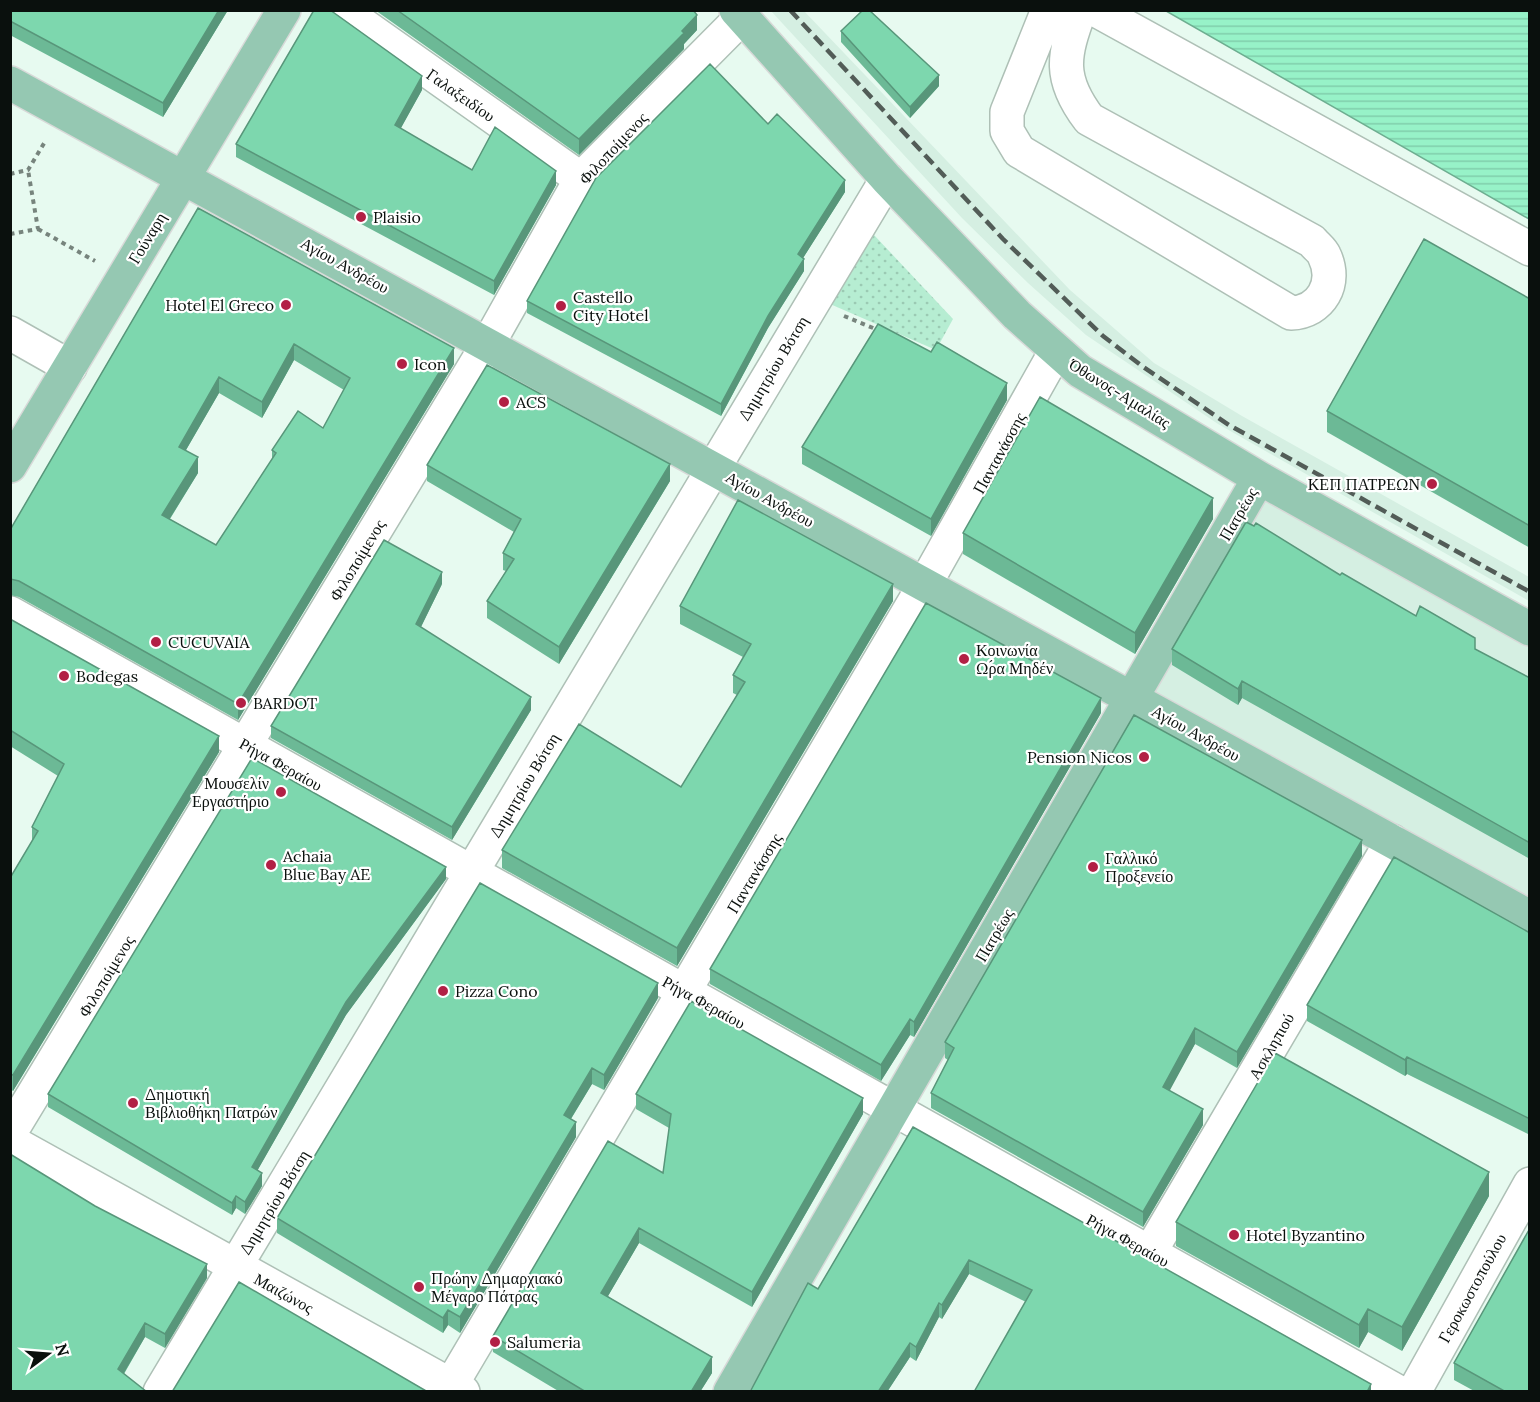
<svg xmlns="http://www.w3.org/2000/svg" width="1540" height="1402" viewBox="0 0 1540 1402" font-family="Lora,serif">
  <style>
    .built { fill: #d5efe2 }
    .park { fill: url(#park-dots) }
    .water { fill: url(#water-rules); stroke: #6dae90; stroke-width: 1.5 }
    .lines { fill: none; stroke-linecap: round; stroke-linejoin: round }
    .minor-casing { stroke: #aec0b6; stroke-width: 36 }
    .major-casing { stroke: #d8d9d8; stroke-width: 36 }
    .path { stroke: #77847d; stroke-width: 4; stroke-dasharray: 4.5 4.5; stroke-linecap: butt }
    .minor { stroke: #fff; stroke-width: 33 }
    .major { stroke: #95c8b2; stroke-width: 33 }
    .rail { stroke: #525c57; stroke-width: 4.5; stroke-dasharray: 12 6; stroke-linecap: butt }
    .wall { fill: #6cb996; fill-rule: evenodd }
    .shaded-wall { fill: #58967a }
    .building { fill: #7dd7ae; stroke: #58967a; stroke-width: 1.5; fill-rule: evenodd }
    .poi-dot { fill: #b22045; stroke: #fff; stroke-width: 2 }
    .labels { text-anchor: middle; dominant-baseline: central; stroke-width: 4.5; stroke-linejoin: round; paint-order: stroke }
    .street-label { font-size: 16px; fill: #0a100d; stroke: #fff }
    .poi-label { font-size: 16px; fill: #0a100d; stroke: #fff; text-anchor: start }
  </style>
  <defs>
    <pattern id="park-dots" width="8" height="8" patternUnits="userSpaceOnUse" patternTransform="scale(1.5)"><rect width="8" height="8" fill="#b6edd2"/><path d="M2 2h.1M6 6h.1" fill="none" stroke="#9bcab3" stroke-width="1.8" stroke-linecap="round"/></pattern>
    <pattern id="water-rules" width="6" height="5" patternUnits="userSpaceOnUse" patternTransform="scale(1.5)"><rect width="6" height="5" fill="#97f2c8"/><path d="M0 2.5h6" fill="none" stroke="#81ceab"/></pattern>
  </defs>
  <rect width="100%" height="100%" fill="#e7faf0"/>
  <path class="built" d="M 771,11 L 804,11 L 1070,290 L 1154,363 L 1242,416 L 1529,577 L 1529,601 L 1218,424 L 1086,335 L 1028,283 L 962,218 Z
    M 1259,478 L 1529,629 L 1529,917 L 1132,698 Z"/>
  <path class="park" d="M 874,235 L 953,319 L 936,350 L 830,304 Z"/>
  <path class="water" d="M 1166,11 L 1529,11 L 1529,219 Z"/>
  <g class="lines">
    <g class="minor-casing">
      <path id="minor" d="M 342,10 L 581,179
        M 1048,10 L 1007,112 L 1007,131 L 1019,151 L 1291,313 C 1321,312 1338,283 1324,255 C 1322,250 1316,246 1312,241 L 1089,119 C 1058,78 1063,56 1080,10
        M 1096,10 L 1530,249
        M 10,333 L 70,367
        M 10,613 L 1398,1392
        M 10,1133 L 488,344 L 581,179 L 742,17
        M 10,1141 L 463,1392
        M 1150,1252 L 1392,841
        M 160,1392 L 887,179
        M 447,1392 L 925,584 L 1056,351
        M 1414,1392 L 1530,1184"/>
    </g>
    <g class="major-casing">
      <path id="major" d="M 736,10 L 887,179 L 1017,315 L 1080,371 L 1259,478 L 1530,629
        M 10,83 L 1530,917
        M 10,466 L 284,10
        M 730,1392 L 1259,478"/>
    </g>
    <path class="path" d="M 10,174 L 28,170 L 46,140
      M 38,229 L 95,261
      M 10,234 L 38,229 L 28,170
      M 844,316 L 878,330"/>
    <use href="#minor" class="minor"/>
    <use href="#major" class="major"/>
    <path class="rail" d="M 790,10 L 1003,239 L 1103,336 L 1142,366 L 1229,425 L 1530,592"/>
  </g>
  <path class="wall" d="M 10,10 L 228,10 L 163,117 L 10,35 Z
    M 375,10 L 693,10 L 697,30 L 684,44 L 684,49 L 579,155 Z
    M 841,31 L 939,86 L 910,118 L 841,42 Z
    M 422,90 L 400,129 L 472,170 L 556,185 L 494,295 L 236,157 L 236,144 Z
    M 768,124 L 845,192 L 803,258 L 804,271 L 768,328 L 721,416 L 527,313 L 527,301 Z
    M 198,208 L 454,364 L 238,720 L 19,597 L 10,595 L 10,530 ZM 294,360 L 344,390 L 323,428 L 272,450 L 272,459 L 216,545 L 170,519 L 198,473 L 186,450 L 219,393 L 262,418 Z
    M 1530,299 L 1530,548 L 1327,432 L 1327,411 Z
    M 931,352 L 1007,400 L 931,536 L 802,464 L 802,447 Z
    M 427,465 L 670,481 L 559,664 L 487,618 L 487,601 L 506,571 L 503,570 L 503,553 L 514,532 L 427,481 Z
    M 1213,519 L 1135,654 L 963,554 L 963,533 Z
    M 442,584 L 421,627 L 531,710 L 452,840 L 271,738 L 271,726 Z
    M 893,601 L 677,966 L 502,868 L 502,850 L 681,787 L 737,695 L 733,693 L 733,675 L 743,657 L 680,624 L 680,606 Z
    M 10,619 L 219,752 L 13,1091 L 10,1089 L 10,878 L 32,842 L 32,827 L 58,776 L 10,746 Z
    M 1172,649 L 1475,649 L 1530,678 L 1530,859 L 1242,698 L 1238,705 L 1172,665 Z
    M 1101,713 L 914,1037 L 910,1035 L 881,1081 L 710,984 L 710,969 Z
    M 1362,856 L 1237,1068 L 1195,1044 L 1169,1090 L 1203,1125 L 1143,1227 L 931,1108 L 931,1093 L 948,1060 L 945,1058 L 945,1042 Z
    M 446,879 L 346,1015 L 257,1171 L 262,1186 L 245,1214 L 236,1208 L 232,1215 L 48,1107 L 48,1094 Z
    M 1530,933 L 1530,1135 L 1407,1074 L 1405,1076 L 1307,1021 L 1307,1005 Z
    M 658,998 L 604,1090 L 592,1084 L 571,1119 L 576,1137 L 460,1333 L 448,1325 L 443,1333 L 277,1233 L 277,1218 Z
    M 636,1094 L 863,1114 L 752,1307 L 639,1243 L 608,1296 L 712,1373 L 700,1392 L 560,1392 L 493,1352 L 493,1336 L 663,1173 L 669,1128 L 636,1109 Z
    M 913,1127 L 1371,1392 L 1026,1302 L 969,1274 L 942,1319 L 939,1317 L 916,1361 L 910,1357 L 887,1392 L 750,1392 L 818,1289 Z
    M 1489,1196 L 1402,1351 L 1368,1332 L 1359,1348 L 1176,1246 L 1176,1222 Z
    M 207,1278 L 165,1348 L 145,1337 L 124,1374 L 10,1392 Z
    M 1454,1363 L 1530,1392 L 1476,1392 L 1454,1380 Z"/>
  <path class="shaded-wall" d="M 219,10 L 228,10 L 163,117 L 163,103 Z
    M 697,15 L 697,30 L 684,44 L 684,49 L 579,155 L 579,139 Z
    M 939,75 L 939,86 L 910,118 L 910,107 Z
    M 422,76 L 422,90 L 395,139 L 395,125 Z
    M 556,171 L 556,185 L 494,295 L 494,281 Z
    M 845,180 L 845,192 L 798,266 L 798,254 Z
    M 804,259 L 804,271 L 768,328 L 721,416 L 721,404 L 768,316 Z
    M 294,344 L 294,360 L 262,418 L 262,402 Z
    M 454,348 L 454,364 L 238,720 L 238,704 Z
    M 219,377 L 219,393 L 179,462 L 179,447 Z
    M 1007,383 L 1007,400 L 931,536 L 931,519 Z
    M 198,457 L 198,473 L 162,531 L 162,515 Z
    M 670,464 L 670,481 L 559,664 L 559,647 Z
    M 1213,498 L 1213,519 L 1135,654 L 1135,633 Z
    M 442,572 L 442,584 L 416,637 L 416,624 Z
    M 893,584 L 893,601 L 677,966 L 677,948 Z
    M 1242,681 L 1242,698 L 1238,705 L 1238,689 Z
    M 531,697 L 531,710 L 452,840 L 452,827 Z
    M 1101,698 L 1101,713 L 914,1037 L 914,1022 Z
    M 219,736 L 219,752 L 13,1091 L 13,1075 Z
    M 1362,840 L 1362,856 L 1237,1068 L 1237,1052 Z
    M 446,867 L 446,879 L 346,1015 L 252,1180 L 252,1167 L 346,1002 Z
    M 658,983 L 658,998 L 604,1090 L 604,1075 Z
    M 910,1019 L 910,1035 L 881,1081 L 881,1065 Z
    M 1195,1028 L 1195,1044 L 1163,1103 L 1163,1087 Z
    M 1407,1057 L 1407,1074 L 1405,1076 L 1405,1060 Z
    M 592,1068 L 592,1084 L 564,1130 L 564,1115 Z
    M 863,1098 L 863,1114 L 752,1307 L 752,1292 Z
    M 1203,1109 L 1203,1125 L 1143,1227 L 1143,1212 Z
    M 576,1122 L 576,1137 L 460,1333 L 460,1317 Z
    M 1489,1172 L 1489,1196 L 1402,1351 L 1402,1327 Z
    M 262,1173 L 262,1186 L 245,1214 L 245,1202 Z
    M 236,1196 L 236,1208 L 232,1215 L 232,1203 Z
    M 639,1228 L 639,1243 L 601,1308 L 601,1293 Z
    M 969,1260 L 969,1274 L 942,1319 L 942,1305 Z
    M 207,1264 L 207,1278 L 165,1348 L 165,1334 Z
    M 939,1303 L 939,1317 L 916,1361 L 916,1347 Z
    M 1368,1309 L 1368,1332 L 1359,1348 L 1359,1325 Z
    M 448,1310 L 448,1325 L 443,1333 L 443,1318 Z
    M 145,1323 L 145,1337 L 118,1383 L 118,1369 Z
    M 910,1343 L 910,1357 L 887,1392 L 878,1392 Z
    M 712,1357 L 712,1373 L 700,1392 L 691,1392 Z
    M 1371,1384 L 1371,1392 L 1367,1392 Z"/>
  <path class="building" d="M 10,10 L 219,10 L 163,103 L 10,21 Z
    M 314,10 L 330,10 L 422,76 L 395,125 L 472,170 L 495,127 L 556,171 L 494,281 L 236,144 Z
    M 397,10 L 693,10 L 697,15 L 682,31 L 684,33 L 579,139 Z
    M 863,10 L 869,10 L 939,75 L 910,107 L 841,31 Z
    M 710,64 L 768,124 L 777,114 L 845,180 L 798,254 L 804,259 L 768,316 L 721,404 L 527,301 L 596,178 Z
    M 198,208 L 454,348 L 238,704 L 19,581 L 10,579 L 10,530 ZM 294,344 L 350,378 L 323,428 L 298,411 L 272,450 L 276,453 L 216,545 L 162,515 L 198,457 L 179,447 L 219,377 L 262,402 Z
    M 1424,239 L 1530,299 L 1530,526 L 1327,411 Z
    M 878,324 L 931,352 L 937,342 L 1007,383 L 931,519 L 802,447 Z
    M 487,365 L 670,464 L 559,647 L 487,601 L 514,559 L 503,553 L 521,519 L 427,465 Z
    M 1040,397 L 1213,498 L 1135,633 L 963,533 Z
    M 738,500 L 893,584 L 677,948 L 502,850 L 579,724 L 681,787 L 745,682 L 733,675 L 751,644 L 680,606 Z
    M 1246,522 L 1254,526 L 1256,523 L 1340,575 L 1342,573 L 1416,616 L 1420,606 L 1475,638 L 1475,649 L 1530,678 L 1530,843 L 1242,681 L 1238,689 L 1172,649 Z
    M 384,540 L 442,572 L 416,624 L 531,697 L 452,827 L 271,726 Z
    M 926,603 L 1101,698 L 914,1022 L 910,1019 L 881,1065 L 710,969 Z
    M 10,619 L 219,736 L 13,1075 L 10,1074 L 10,878 L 38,831 L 32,827 L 64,764 L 10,730 Z
    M 1134,715 L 1362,840 L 1237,1052 L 1195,1028 L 1163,1087 L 1203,1109 L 1143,1212 L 931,1093 L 954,1048 L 945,1042 Z
    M 252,758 L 446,867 L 346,1002 L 252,1167 L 262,1173 L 245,1202 L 236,1196 L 232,1203 L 48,1094 Z
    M 1394,857 L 1530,933 L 1530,1119 L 1407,1057 L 1405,1060 L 1307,1005 Z
    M 480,883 L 658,983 L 604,1075 L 592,1068 L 564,1115 L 576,1122 L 460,1317 L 448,1310 L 443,1318 L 277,1218 Z
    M 691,1001 L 863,1098 L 752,1292 L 639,1228 L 601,1293 L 712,1357 L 691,1392 L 586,1392 L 493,1336 L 608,1141 L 663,1173 L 671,1114 L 636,1094 Z
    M 1275,1053 L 1489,1172 L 1402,1327 L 1368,1309 L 1359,1325 L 1176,1222 Z
    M 913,1127 L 1371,1384 L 1367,1392 L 974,1392 L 1032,1290 L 969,1260 L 942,1305 L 939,1303 L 916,1347 L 910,1343 L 878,1392 L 750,1392 L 808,1283 L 818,1289 Z
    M 10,1154 L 95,1206 L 207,1264 L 165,1334 L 145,1323 L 118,1369 L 147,1392 L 10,1392 Z
    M 1530,1228 L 1530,1392 L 1506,1392 L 1454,1363 Z
    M 239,1282 L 428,1392 L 172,1392 Z"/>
  <g class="poi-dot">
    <circle cx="361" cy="217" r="6"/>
    <circle cx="286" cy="305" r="6"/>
    <circle cx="561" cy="306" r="6"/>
    <circle cx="402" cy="364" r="6"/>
    <circle cx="504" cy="402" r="6"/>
    <circle cx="1432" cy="484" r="6"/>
    <circle cx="156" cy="642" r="6"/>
    <circle cx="964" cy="659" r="6"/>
    <circle cx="64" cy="676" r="6"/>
    <circle cx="241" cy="703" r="6"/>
    <circle cx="1144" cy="757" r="6"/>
    <circle cx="281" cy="792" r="6"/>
    <circle cx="271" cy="865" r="6"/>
    <circle cx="1093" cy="867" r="6"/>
    <circle cx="443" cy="991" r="6"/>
    <circle cx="133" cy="1103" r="6"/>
    <circle cx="1234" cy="1235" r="6"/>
    <circle cx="419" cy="1287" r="6"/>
    <circle cx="495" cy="1342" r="6"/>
  </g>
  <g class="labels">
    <g class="street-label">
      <text transform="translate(461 95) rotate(35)">Γαλαξειδίου</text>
      <text transform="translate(613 148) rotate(-47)">Φιλοποίμενος</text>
      <text transform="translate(147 238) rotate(-59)">Γούναρη</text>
      <text transform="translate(345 265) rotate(29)">Αγίου Ανδρέου</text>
      <text transform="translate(773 368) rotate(-59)">Δημητρίου Βότση</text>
      <text transform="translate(1120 393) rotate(32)">Όθωνος-Αμαλίας</text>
      <text transform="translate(999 453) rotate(-61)">Παντανάσσης</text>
      <text transform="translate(770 499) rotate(29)">Αγίου Ανδρέου</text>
      <text transform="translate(1238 514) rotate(-60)">Πατρέως</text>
      <text transform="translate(357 560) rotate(-59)">Φιλοποίμενος</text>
      <text transform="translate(1196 733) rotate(29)">Αγίου Ανδρέου</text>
      <text transform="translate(281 764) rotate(29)">Ρήγα Φεραίου</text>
      <text transform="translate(524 785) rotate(-59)">Δημητρίου Βότση</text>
      <text transform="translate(754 873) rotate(-59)">Παντανάσσης</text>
      <text transform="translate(994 935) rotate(-60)">Πατρέως</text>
      <text transform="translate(106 976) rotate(-59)">Φιλοποίμενος</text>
      <text transform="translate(704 1002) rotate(29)">Ρήγα Φεραίου</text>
      <text transform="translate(1271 1046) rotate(-60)">Ασκληπιού</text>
      <text transform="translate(274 1202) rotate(-59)">Δημητρίου Βότση</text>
      <text transform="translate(1128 1240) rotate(29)">Ρήγα Φεραίου</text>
      <text transform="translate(1472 1288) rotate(-61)">Γεροκωστοπούλου</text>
      <text transform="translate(284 1293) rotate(29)">Μαιζώνος</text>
    </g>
    <g class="poi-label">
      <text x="373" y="217">Plaisio</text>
      <text x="573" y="297">Castello<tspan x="573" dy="18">City Hotel</tspan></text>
      <text x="274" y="305" text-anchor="end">Hotel El Greco</text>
      <text x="414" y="364">Icon</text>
      <text x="516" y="402">ACS</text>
      <text x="1420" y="484" text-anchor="end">ΚΕΠ ΠΑΤΡΕΩΝ</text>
      <text x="168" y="642">CUCUVAIA</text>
      <text x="976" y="650">Κοινωνία<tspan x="976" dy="18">Ώρα Μηδέν</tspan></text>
      <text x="76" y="676">Bodegas</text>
      <text x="253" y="703">BARDOT</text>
      <text x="1132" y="757" text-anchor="end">Pension Nicos</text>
      <text x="269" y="783" text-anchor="end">Μουσελίν<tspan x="269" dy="18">Εργαστήριο</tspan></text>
      <text x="283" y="856">Achaia<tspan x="283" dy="18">Blue Bay AE</tspan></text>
      <text x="1105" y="858">Γαλλικό<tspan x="1105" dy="18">Προξενείο</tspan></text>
      <text x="455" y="991">Pizza Cono</text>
      <text x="145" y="1094">Δημοτική<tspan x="145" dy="18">Βιβλιοθήκη Πατρών</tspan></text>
      <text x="1246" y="1235">Hotel Byzantino</text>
      <text x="431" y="1278">Πρώην Δημαρχιακό<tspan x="431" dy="18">Μέγαρο Πάτρας</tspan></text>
      <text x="507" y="1342">Salumeria</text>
    </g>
  </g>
  <rect width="1540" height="1402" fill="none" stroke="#0a100d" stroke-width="24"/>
  <g transform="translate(48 1354) rotate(74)" stroke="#ffffff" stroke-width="4.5" paint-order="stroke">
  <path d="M0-4.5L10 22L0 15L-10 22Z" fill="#0a100d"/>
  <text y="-9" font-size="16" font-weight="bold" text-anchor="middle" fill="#0a100d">N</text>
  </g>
</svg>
